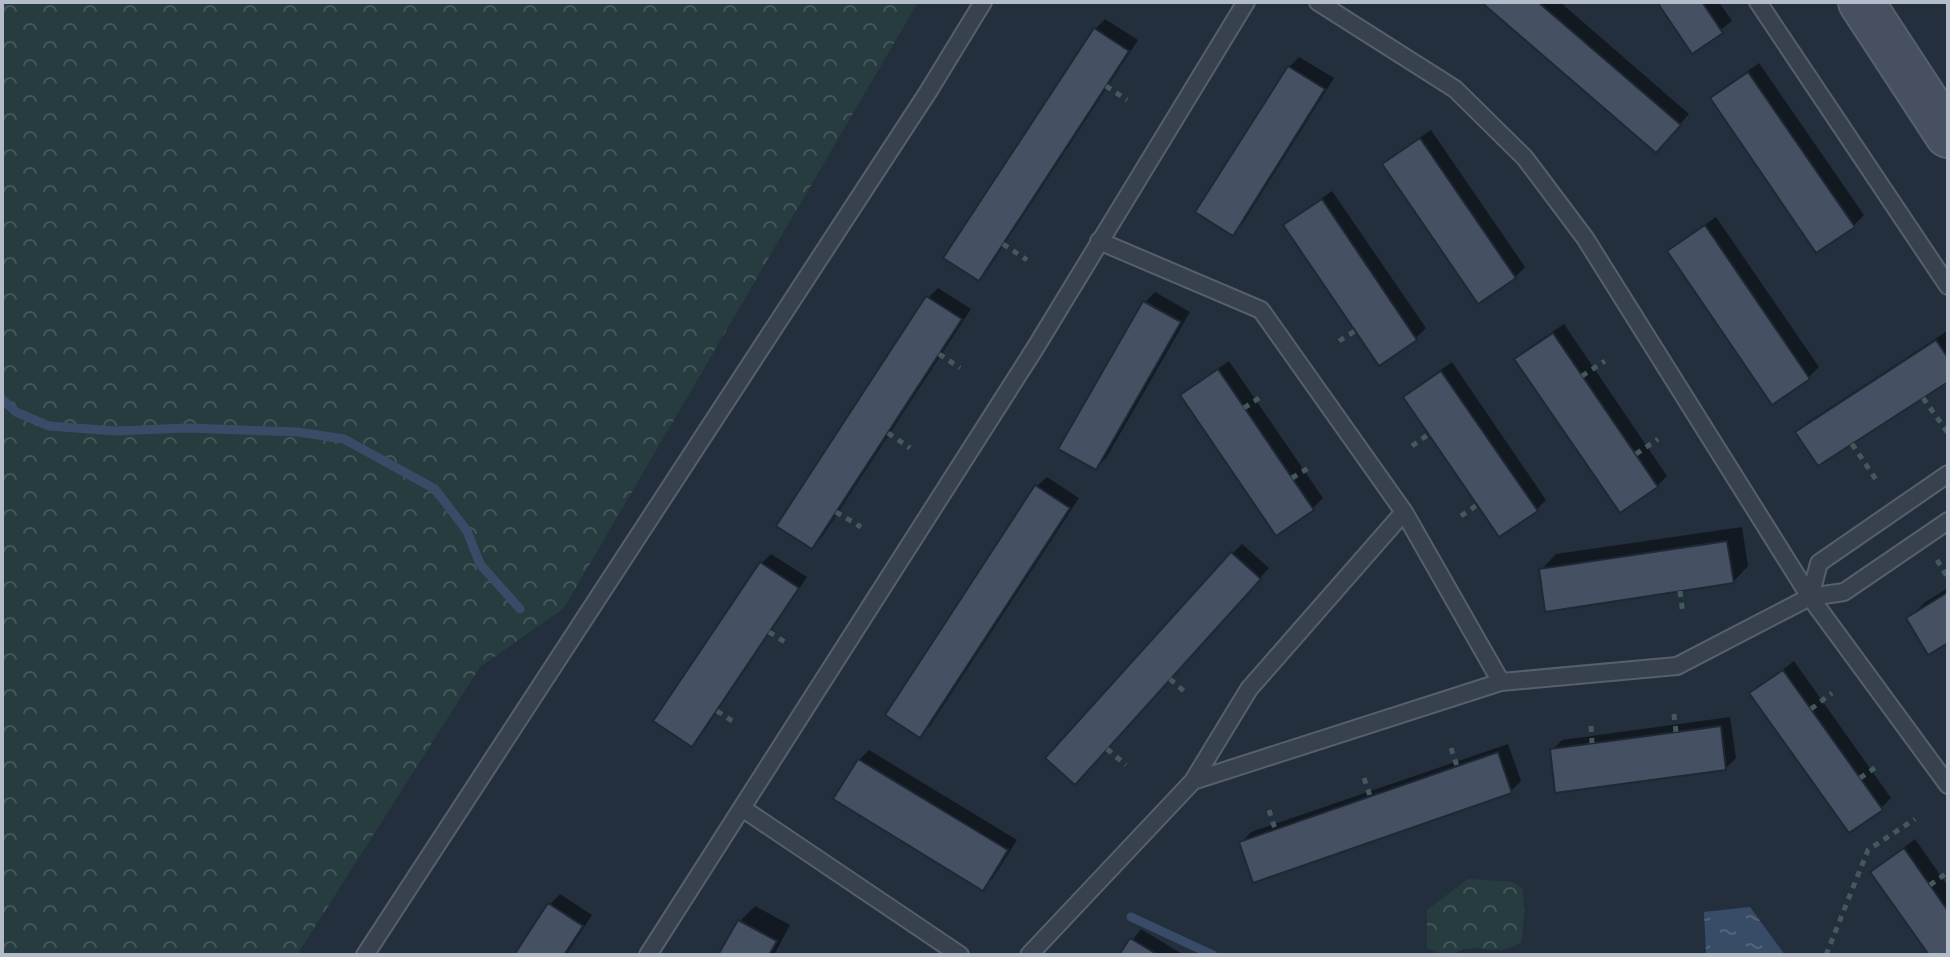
<svg xmlns="http://www.w3.org/2000/svg" width="1950" height="957" viewBox="0 0 1950 957" font-family="'Asap Condensed',sans-serif">
  <style>
    .forest { fill: url(#forest-crowns) }
    .water { fill: url(#water-ripples) }
    .shadow { fill: #0007 }
    .lines { fill: none; stroke-linecap: round; stroke-linejoin: round }
    .stream { stroke: #394c67; stroke-width: 9 }
    .building { fill: #455162; stroke: #1f2835; stroke-width: 2 }
    .lane-casing { stroke: #565f6c; stroke-width: 20 }
    .secondary-casing { stroke: #565f6c; stroke-width: 48 }
    .path { stroke: #44595c; stroke-width: 5; stroke-dasharray: 6 6; stroke-linecap: butt }
    .lane { stroke: #38414e; stroke-width: 16 }
    .secondary { stroke: #465061; stroke-width: 44 }
  </style>
  <defs>
    <pattern id="forest-crowns" width="20" height="18" patternUnits="userSpaceOnUse" patternTransform="scale(2)"><rect width="20" height="18" fill="#263c3f"/><path d="M2 6a3 3 0 1 1 6 0M12 15a3 3 0 1 1 6 0" fill="none" stroke="#435659"/></pattern>
    <pattern id="water-ripples" width="26" height="14" patternUnits="userSpaceOnUse" patternTransform="scale(2)"><rect width="26" height="14" fill="#394c67"/><path d="M2 4q2-2 4 0t4 0M15 11q2-2 4 0t4 0" fill="none" stroke="#53647b"/></pattern>
  </defs>
  <rect width="100%" height="100%" fill="#242f3e"/>
  <path class="forest" d="M 2,2 L 918,2 L 564,608 L 480,667 L 297,955 L 2,955 Z
    M 1468,879 L 1513,882 L 1523,889 L 1524,917 L 1521,942 C 1499,957 1487,945 1464,949 C 1460,950 1457,953 1452,954 C 1443,956 1435,951 1427,948 L 1427,910 Z"/>
  <path class="water" d="M 1750,907 L 1785,955 L 1706,955 L 1704,912 Z"/>
  <path class="shadow" d="M 1484,2 L 1560,2 L 1689,114 L 1666,141 Z
    M 1659,2 L 1719,2 L 1732,21 L 1693,51 Z
    M 1105,19 L 1138,40 L 989,268 L 979,278 L 1095,29 Z
    M 1299,57 L 1334,78 L 1243,223 L 1233,233 L 1289,67 Z
    M 1759,63 L 1864,215 L 1854,225 L 1713,98 L 1723,88 Z
    M 1431,130 L 1525,267 L 1515,277 L 1384,165 L 1394,155 Z
    M 1332,191 L 1426,328 L 1416,338 L 1380,363 L 1286,226 L 1296,216 Z
    M 1716,217 L 1819,367 L 1809,377 L 1773,402 L 1669,252 L 1680,242 Z
    M 938,288 L 971,309 L 822,537 L 812,547 L 928,298 Z
    M 1155,292 L 1190,312 L 1106,458 L 1096,468 L 1061,448 L 1145,302 Z
    M 1564,324 L 1667,476 L 1657,486 L 1517,359 L 1527,349 Z
    M 1947,331 L 1948,379 L 1798,432 L 1808,422 Z
    M 1229,361 L 1323,498 L 1313,508 L 1182,396 L 1192,386 Z
    M 1452,362 L 1546,500 L 1536,510 L 1406,397 L 1416,387 Z
    M 1047,477 L 1079,498 L 930,726 L 920,736 L 1036,487 Z
    M 1742,527 L 1748,566 L 1733,582 L 1541,570 L 1556,554 Z
    M 1242,544 L 1269,568 L 1085,772 L 1232,554 Z
    M 771,554 L 807,577 L 702,734 L 692,744 L 761,564 Z
    M 1948,588 L 1948,641 L 1909,618 L 1924,603 Z
    M 1794,661 L 1891,798 L 1881,808 L 1752,694 Z
    M 1730,717 L 1736,758 L 1725,769 L 1552,750 L 1562,740 Z
    M 1508,744 L 1521,781 L 1511,791 L 1241,843 L 1251,832 Z
    M 869,750 L 1017,840 L 993,878 L 983,888 L 859,760 Z
    M 1915,839 L 1948,886 L 1948,955 L 1932,955 L 1873,872 Z
    M 560,894 L 592,915 L 566,955 L 516,955 L 550,904 Z
    M 755,906 L 790,925 L 774,955 L 721,955 L 740,921 Z
    M 1141,929 L 1184,955 L 1121,955 Z"/>
  <g class="lines">
    <path class="stream" d="M 2,399 L 16,412 L 49,426 L 116,431 L 188,428 L 298,432 L 344,439 L 435,489 L 467,531 L 480,564 L 520,609
      M 1131,917 L 1213,955"/>
  </g>
  <path class="building" d="M 1481,2 L 1538,2 L 1681,125 L 1656,153 Z
    M 1657,2 L 1702,2 L 1723,33 L 1692,54 Z
    M 1094,28 L 1129,51 L 979,281 L 943,258 Z
    M 1288,66 L 1325,89 L 1233,236 L 1195,212 Z
    M 1748,72 L 1855,227 L 1816,253 L 1710,98 Z
    M 1420,138 L 1516,278 L 1478,304 L 1382,164 Z
    M 1322,199 L 1417,340 L 1379,366 L 1283,225 Z
    M 1705,225 L 1810,379 L 1772,405 L 1667,251 Z
    M 926,296 L 962,319 L 812,549 L 776,526 Z
    M 1143,301 L 1181,322 L 1096,470 L 1058,449 Z
    M 1553,333 L 1658,487 L 1620,513 L 1514,359 Z
    M 1936,340 L 1948,358 L 1948,382 L 1818,466 L 1795,432 Z
    M 1218,369 L 1314,510 L 1276,536 L 1180,395 Z
    M 1441,371 L 1538,511 L 1499,537 L 1403,397 Z
    M 1035,485 L 1070,508 L 920,738 L 885,715 Z
    M 1727,541 L 1734,583 L 1545,612 L 1539,569 Z
    M 1231,552 L 1261,579 L 1075,785 L 1045,758 Z
    M 760,562 L 799,588 L 692,747 L 653,721 Z
    M 1948,592 L 1948,643 L 1928,655 L 1906,618 Z
    M 1783,670 L 1883,810 L 1849,833 L 1749,693 Z
    M 1721,726 L 1726,770 L 1555,793 L 1550,749 Z
    M 1498,752 L 1512,793 L 1253,883 L 1239,842 Z
    M 858,759 L 1008,850 L 983,891 L 833,799 Z
    M 1904,848 L 1948,911 L 1948,955 L 1929,955 L 1870,872 Z
    M 548,903 L 583,926 L 564,955 L 514,955 Z
    M 738,920 L 777,941 L 769,955 L 718,955 Z
    M 1130,938 L 1158,955 L 1119,955 Z"/>
  <g class="lines">
    <g class="lane-casing">
      <path id="lane" d="M 1318,2 L 1455,89 L 1525,158 L 1585,238 L 1810,597 L 1948,785
        M 1758,2 L 1948,286
        M 1099,241 L 1261,310 L 1404,512 L 1501,682
        M 1810,597 L 1819,563 L 1948,474
        M 1193,781 L 1249,689 L 1404,512
        M 742,808 L 960,955
        M 365,955 L 928,92 L 983,2
        M 648,955 L 1034,350 L 1246,2
        M 1029,955 L 1193,781 L 1501,682 L 1677,666 L 1810,597 L 1844,592 L 1948,521"/>
    </g>
    <g class="secondary-casing">
      <path id="secondary" d="M 1861,2 L 1948,135"/>
    </g>
    <path class="path" d="M 1106,86 L 1127,100
      M 1003,244 L 1027,260
      M 1339,341 L 1355,331
      M 939,354 L 960,368
      M 1582,376 L 1605,361
      M 1923,398 L 1948,433
      M 1244,408 L 1262,396
      M 888,433 L 910,448
      M 1852,444 L 1877,481
      M 1412,446 L 1429,434
      M 1636,454 L 1658,439
      M 1292,478 L 1310,467
      M 836,512 L 861,527
      M 1461,516 L 1477,505
      M 1937,560 L 1948,578
      M 1680,591 L 1683,615
      M 769,632 L 788,644
      M 1170,679 L 1187,694
      M 1811,709 L 1832,693
      M 717,711 L 737,724
      M 1674,714 L 1676,732
      M 1591,726 L 1592,743
      M 1451,748 L 1457,766
      M 1107,749 L 1126,765
      M 1364,778 L 1370,796
      M 1860,778 L 1879,765
      M 1269,810 L 1275,829
      M 1930,885 L 1948,872
      M 1826,955 L 1868,850 L 1915,819"/>
    <use href="#lane" class="lane"/>
    <use href="#secondary" class="secondary"/>
  </g>
  <rect width="1950" height="957" fill="none" stroke="#b4bcc9" stroke-width="8"/>
</svg>
